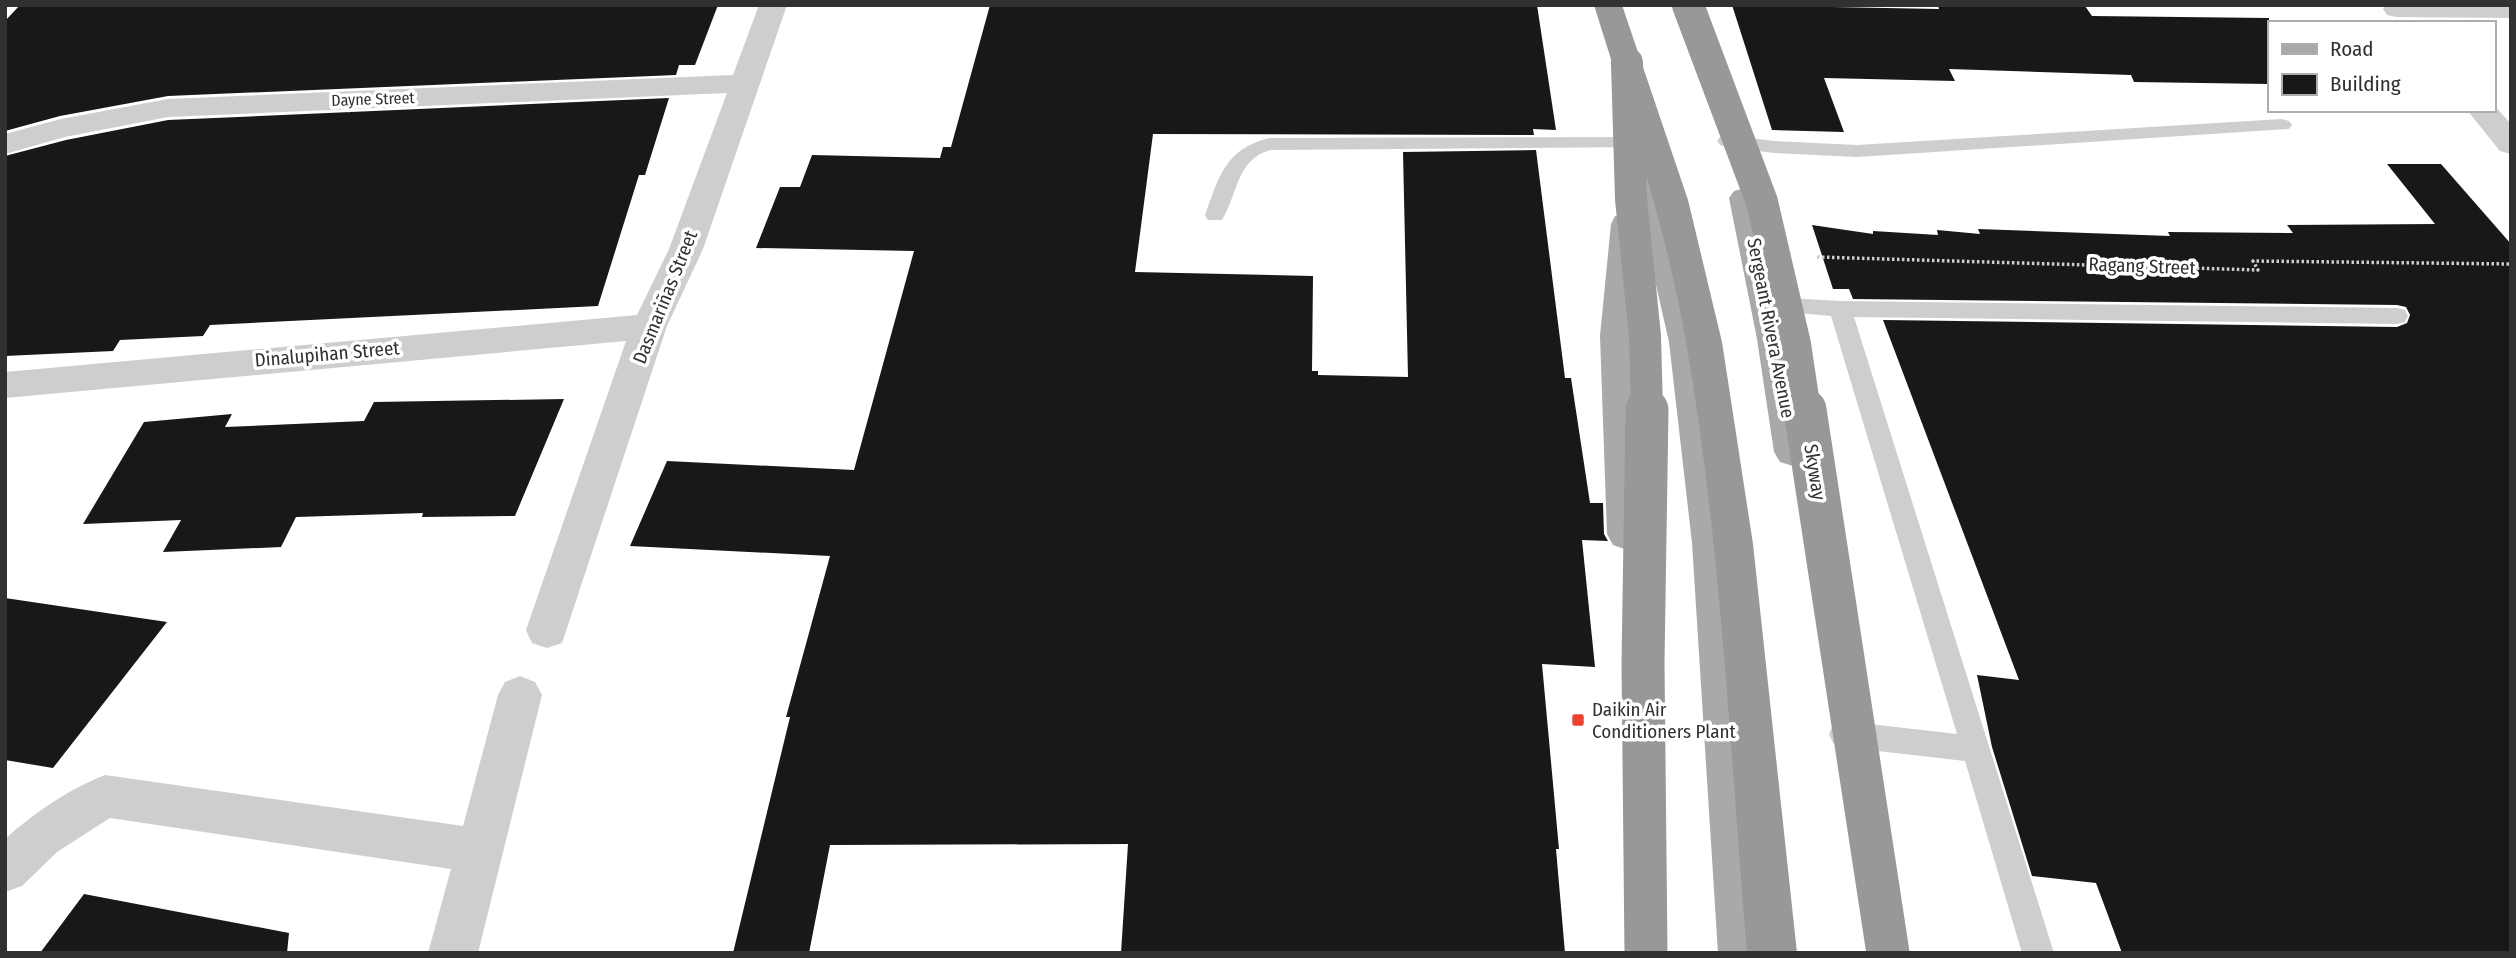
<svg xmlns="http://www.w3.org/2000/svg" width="2516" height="958" viewBox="0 0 2516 958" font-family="'Fira Sans Condensed',sans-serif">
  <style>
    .building { fill: #181818 }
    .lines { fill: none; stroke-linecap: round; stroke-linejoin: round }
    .path { stroke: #cecece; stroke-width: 3.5; stroke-dasharray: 2.5 2.5; stroke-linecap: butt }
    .service { fill: #cecece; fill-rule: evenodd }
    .minor { fill: #cecece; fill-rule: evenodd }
    .primary { fill: #a9a9a9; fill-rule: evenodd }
    .motorway { fill: #989898; fill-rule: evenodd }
    .motorway-bridge-far1 { stroke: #989898; stroke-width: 32 }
    .motorway-bridge { stroke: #989898; stroke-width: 43 }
    .poi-dot { fill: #ea4231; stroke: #fff; stroke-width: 2.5 }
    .labels { text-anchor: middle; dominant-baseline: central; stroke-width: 7; stroke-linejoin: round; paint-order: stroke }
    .far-street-label { font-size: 16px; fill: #313131; stroke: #fff }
    .street-label { font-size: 19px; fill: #313131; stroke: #fff }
    .poi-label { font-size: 19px; fill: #313131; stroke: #fff; text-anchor: start }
  </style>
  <rect width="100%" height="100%" fill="#fff"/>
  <path class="building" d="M 20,5 L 718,5 L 695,65 L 679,65 L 676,75 L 168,96 L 60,116 L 5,131 L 5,21 Z
    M 990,5 L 1537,5 L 1556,130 L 1533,129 L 1534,135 L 1153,134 L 1135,272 L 1313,276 L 1312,371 L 1318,371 L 1318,375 L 1408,377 L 1403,152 L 1536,150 L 1565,378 L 1571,378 L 1590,503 L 1603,503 L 1604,534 L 1608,541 L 1582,540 L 1595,667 L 1542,664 L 1559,849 L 1556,849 L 1565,953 L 1121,953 L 1128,844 L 830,845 L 809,953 L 733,953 L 790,717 L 786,717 L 830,556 L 630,546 L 667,461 L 854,470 L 914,251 L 756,248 L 780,187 L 800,187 L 812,155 L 940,158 L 943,147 L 951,147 Z
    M 1732,5 L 1939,9 L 1938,6 L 2085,6 L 2092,16 L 2269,18 L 2269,84 L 2134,82 L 2131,75 L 1949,69 L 1955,81 L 1824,78 L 1844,132 L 1772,130 Z
    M 669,98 L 645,175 L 639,175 L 598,306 L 210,325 L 203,336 L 120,340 L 113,351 L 5,356 L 5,156 L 66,140 L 168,120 Z
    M 2387,164 L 2441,164 L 2511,244 L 2511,953 L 2122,953 L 2096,883 L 2032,876 L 1992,747 L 1977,675 L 2019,680 L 1883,320 L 2397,327 L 2407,323 L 2410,315 L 2406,307 L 2397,305 L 1853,299 L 1849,289 L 1833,289 L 1812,225 L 1873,234 L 1873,231 L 1938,235 L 1937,230 L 1980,234 L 1978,229 L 2170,236 L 2168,232 L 2293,233 L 2287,225 L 2435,224 Z
    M 564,399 L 515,516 L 422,517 L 423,513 L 296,517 L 281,547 L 163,552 L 181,520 L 83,524 L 144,422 L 232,414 L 225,427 L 364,421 L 374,402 Z
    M 5,598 L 167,622 L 53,768 L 5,760 Z
    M 84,894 L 289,933 L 287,953 L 40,953 Z"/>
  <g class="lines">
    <path class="path" d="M 1817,257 L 2258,270 L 2253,261 L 2511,264"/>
    <path class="service" d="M 2282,119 L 2289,121 L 2292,125 L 2289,129 L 1857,157 L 1774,153 L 1727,147 L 1720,145 L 1717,141 L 1720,137 L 1727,135 L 1774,141 L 1857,145 Z
      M 1633,137 L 1640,139 L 1643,143 L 1640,147 L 1270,150 C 1236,160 1238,194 1222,220 L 1208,220 L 1205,215 C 1219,177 1225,149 1269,138 Z
      M 1771,297 L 1840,301 L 2397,308 L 2405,310 L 2408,316 L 2405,322 L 2397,324 L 1854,317 L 2054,953 L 2022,953 L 1965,761 L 1843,747 L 1833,743 L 1829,734 L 1833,725 L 1843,721 L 1957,734 L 1831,316 L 1763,310 L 1760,305 L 1763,300 Z"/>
    <path class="minor" d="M 759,5 L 787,5 L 703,249 L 667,326 L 562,643 L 547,648 L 532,643 L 526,630 L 626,341 L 5,398 L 5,372 L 637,315 L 669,249 L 727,93 L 168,117 L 65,137 L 5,154 L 5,134 L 61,119 L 168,99 L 733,75 Z
      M 2386,5 L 2511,5 L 2511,18 L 2397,17 L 2387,15 L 2383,9 Z
      M 2493,104 L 2511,124 L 2511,154 L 2500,151 L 2467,110 L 2493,110 Z
      M 520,676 L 535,682 L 542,695 L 478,953 L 428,953 L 451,869 L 110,818 L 57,852 L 22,886 L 5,892 L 5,839 C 34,813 69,789 105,775 L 463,826 L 498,695 L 505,682 Z"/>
    <path class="primary" d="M 1635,118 L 1646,120 L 1650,127 L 1705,342 L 1732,543 L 1768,953 L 1718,953 L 1692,543 L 1669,342 L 1643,228 L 1636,336 L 1647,534 L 1641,545 L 1627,550 L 1613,545 L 1607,534 L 1600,336 L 1611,224 L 1615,216 L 1627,213 L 1639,216 L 1641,221 L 1620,127 L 1624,120 Z
      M 1745,188 L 1756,191 L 1761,198 L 1793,339 L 1812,452 L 1806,462 L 1793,466 L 1780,462 L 1774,452 L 1757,339 L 1729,198 L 1734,191 Z"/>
    <path class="motorway" d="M 1594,5 L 1622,5 L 1688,200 L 1722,342 L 1753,544 L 1797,953 L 1747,953 C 1730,751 1721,542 1686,342 C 1666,227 1629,117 1594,5 Z"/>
    <path class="motorway-bridge-far1" d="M 1688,5 L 1762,202 L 1795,344 L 1805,411
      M 1627,63 L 1631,199 L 1645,336 L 1647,411"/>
    <path class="motorway-bridge" d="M 1805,410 L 1888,953
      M 1646,953 L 1643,663 L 1647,410"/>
  </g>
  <rect class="poi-dot" x="1571" y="713" width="14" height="14" rx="3.5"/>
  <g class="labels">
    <g class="far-street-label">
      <text transform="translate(373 99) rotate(-2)">Dayne Street</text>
    </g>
    <g class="street-label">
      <text transform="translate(2142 266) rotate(2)">Ragang Street</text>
      <text transform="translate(665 297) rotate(-68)">Dasmariñas Street</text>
      <text transform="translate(1771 328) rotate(79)">Sergeant Rivera Avenue</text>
      <text transform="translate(327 354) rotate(-5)">Dinalupihan Street</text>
      <text transform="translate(1815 472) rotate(81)">Skyway</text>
    </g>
    <g class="poi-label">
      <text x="1592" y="709">Daikin Air<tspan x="1592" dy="22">Conditioners Plant</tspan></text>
    </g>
  </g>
  <rect width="2516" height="958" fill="none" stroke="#313131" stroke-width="14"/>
  <rect x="2268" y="21" width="228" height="91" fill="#ffffff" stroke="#adadad" stroke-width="2"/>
  <rect x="2282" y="44" width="35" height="10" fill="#a9a9a9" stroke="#adadad" stroke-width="2"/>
  <text x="2330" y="56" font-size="21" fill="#313131">Road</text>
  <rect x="2282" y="74" width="35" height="21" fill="#181818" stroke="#adadad" stroke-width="2"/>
  <text x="2330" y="91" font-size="21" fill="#313131">Building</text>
</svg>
